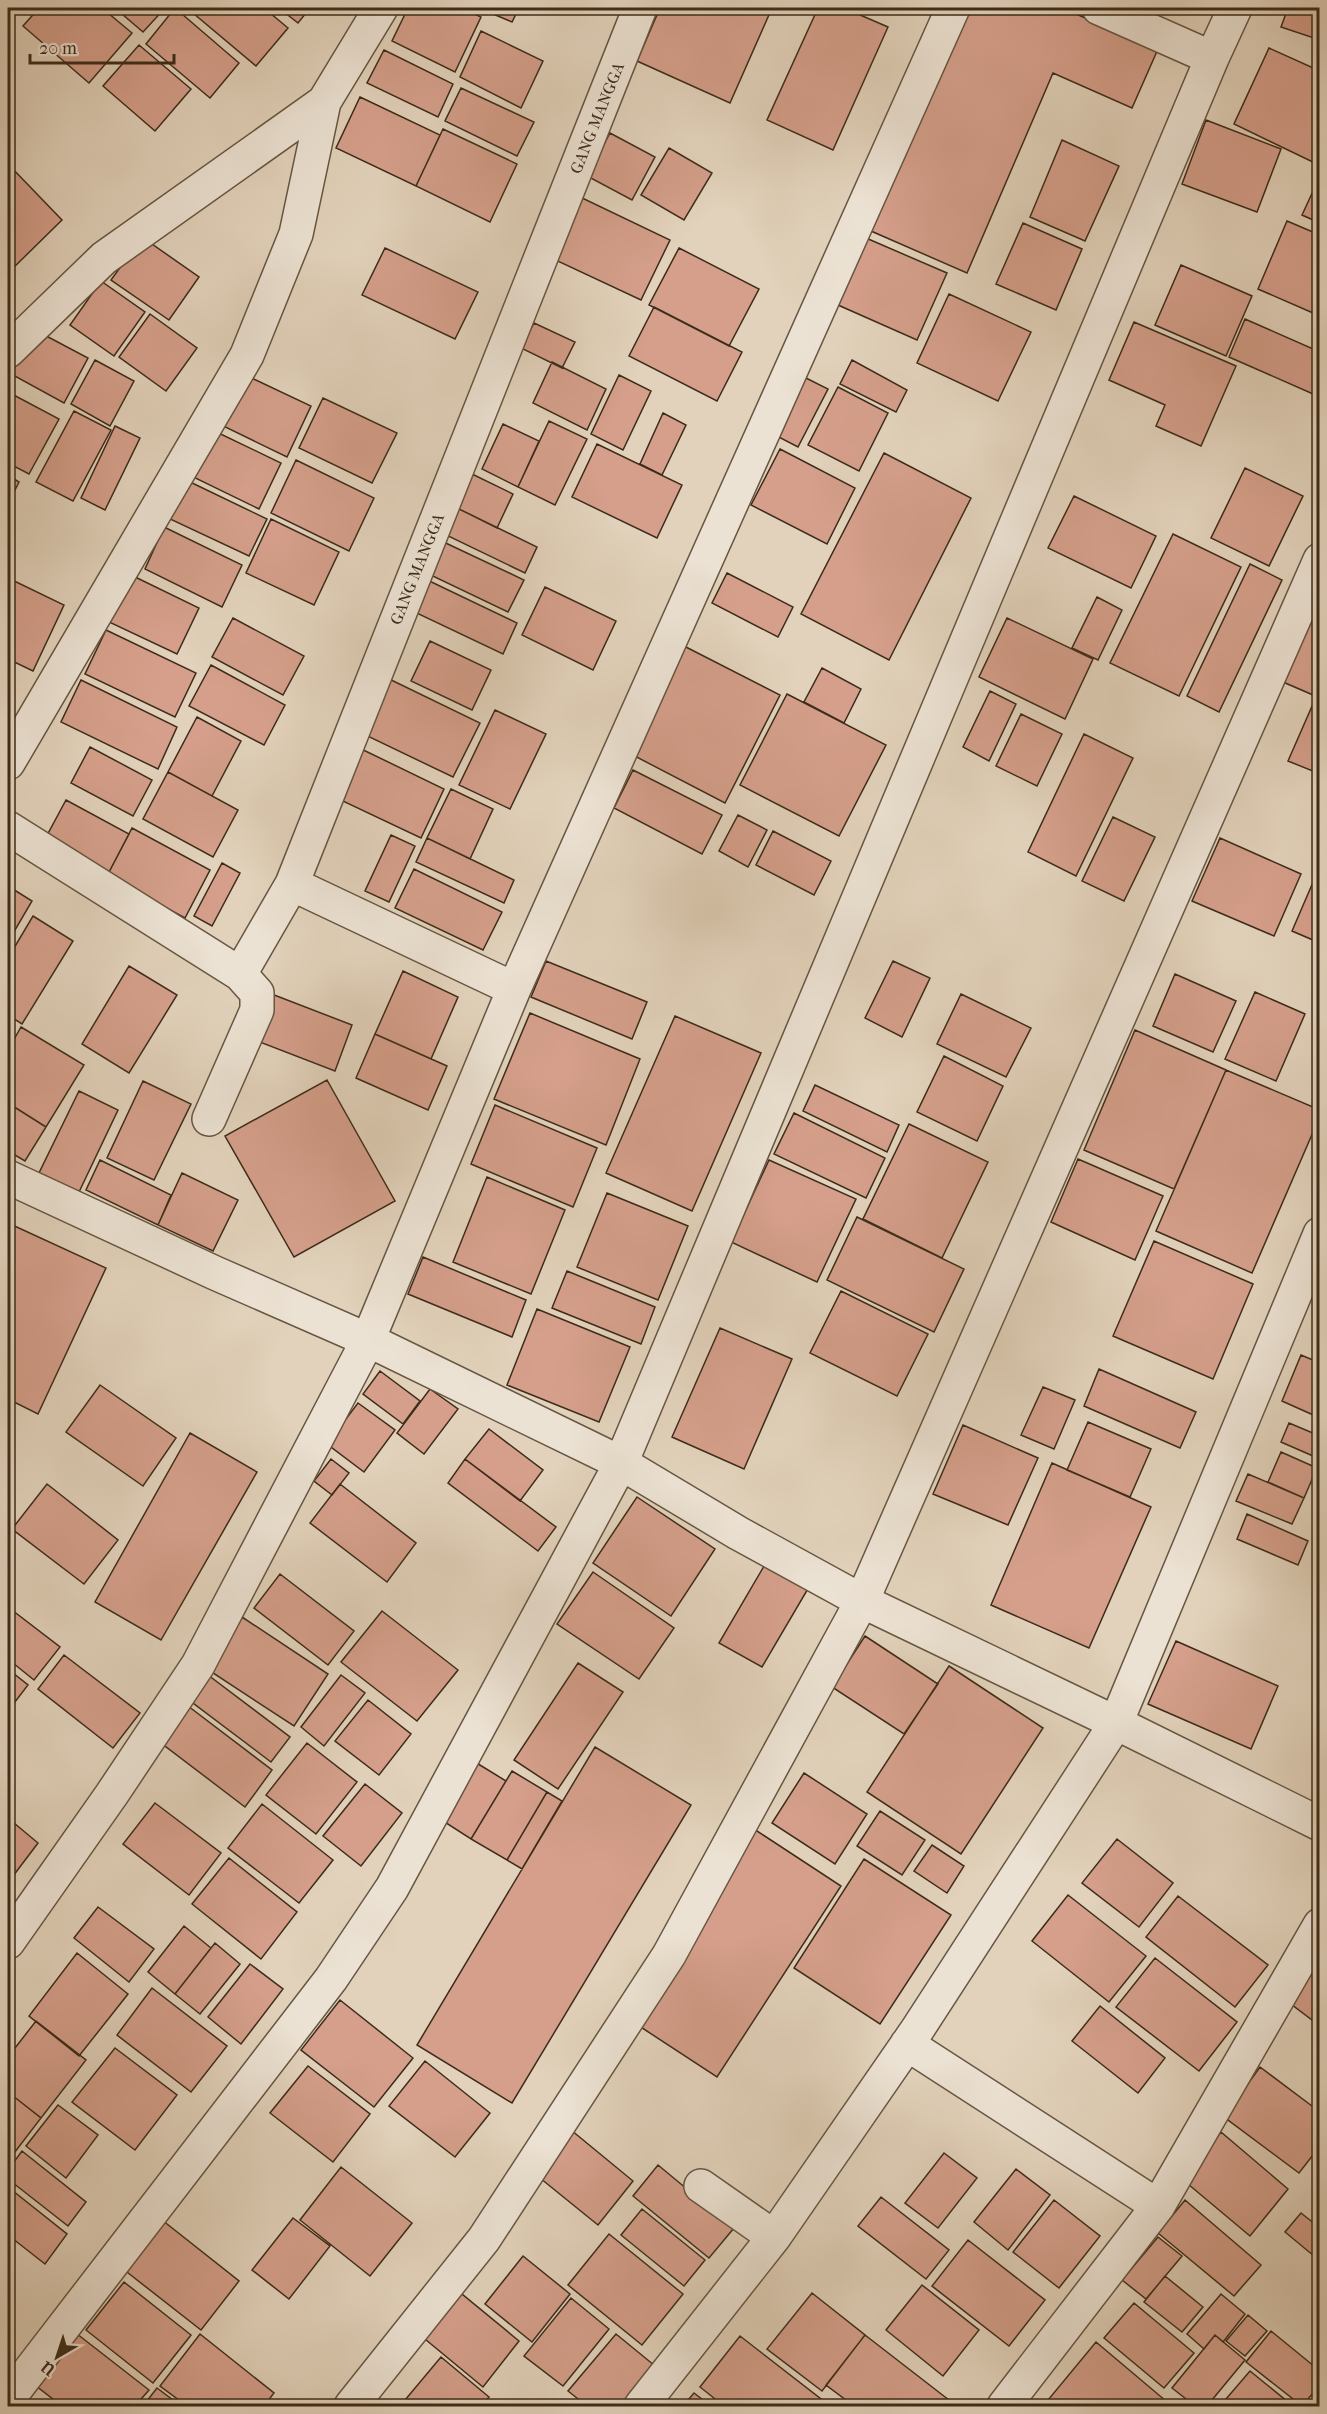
<svg xmlns="http://www.w3.org/2000/svg" width="1327" height="2414" viewBox="0 0 1327 2414" font-family="'IM FELL French Canon',serif">
  <style>
    .building { fill: #d59f8b; stroke: #3c2c1a; stroke-width: 1.5 }
    .lines { fill: none; stroke-linecap: round; stroke-linejoin: round }
    .minor-casing { stroke: #665642; stroke-width: 36 }
    .minor { stroke: #ece2d3; stroke-width: 33 }
    .labels { text-anchor: middle; dominant-baseline: central; stroke-width: 4.5; stroke-linejoin: round; paint-order: stroke }
    .street-label { font-size: 16px; fill: #3c2c1a; stroke: #ece2d3 }
  </style>
  <rect width="100%" height="100%" fill="#e2d2bb"/>
  <filter id="stains"><feTurbulence type="fractalNoise" baseFrequency=".00333" numOctaves="4"/><feColorMatrix values="0 0 0 0 .2 0 0 0 0 .09 0 0 0 0 .02 0 0 0 .5 -.17"/></filter>
  <radialGradient id="worn" r=".72"><stop offset=".6" stop-color="#630" stop-opacity="0"/><stop offset="1" stop-color="#630" stop-opacity=".3"/></radialGradient>
  <path class="building" d="M 39,8 L 102,8 L 132,33 L 89,83 L 23,26 Z
    M 115,8 L 165,8 L 143,32 Z
    M 175,8 L 239,63 L 210,98 L 146,44 Z
    M 187,8 L 264,8 L 288,28 L 256,66 Z
    M 279,8 L 310,8 L 298,23 Z
    M 408,8 L 462,8 L 481,17 L 455,72 L 392,41 Z
    M 479,8 L 519,8 L 512,22 Z
    M 660,8 L 772,8 L 730,103 L 637,61 Z
    M 818,8 L 844,8 L 888,27 L 833,150 L 767,120 Z
    M 968,8 L 1062,8 L 1158,49 L 1132,108 L 1053,73 L 967,273 L 871,231 Z
    M 1288,8 L 1320,8 L 1320,40 L 1281,27 Z
    M 481,31 L 543,61 L 521,108 L 460,77 Z
    M 139,45 L 191,89 L 155,131 L 103,86 Z
    M 1269,48 L 1320,71 L 1320,159 L 1317,164 L 1234,124 Z
    M 384,50 L 453,84 L 438,117 L 367,83 Z
    M 461,88 L 534,122 L 517,156 L 445,121 Z
    M 360,97 L 440,135 L 416,186 L 336,148 Z
    M 1206,120 L 1281,149 L 1257,212 L 1182,184 Z
    M 443,129 L 517,164 L 490,222 L 416,186 Z
    M 610,133 L 655,157 L 632,200 L 587,176 Z
    M 1062,140 L 1119,166 L 1085,241 L 1030,217 Z
    M 669,148 L 712,173 L 684,220 L 641,195 Z
    M 8,164 L 62,220 L 8,273 Z
    M 1320,176 L 1320,223 L 1302,215 Z
    M 578,196 L 670,240 L 641,300 L 549,257 Z
    M 1287,221 L 1320,235 L 1320,316 L 1258,289 Z
    M 1023,223 L 1082,249 L 1056,310 L 996,284 Z
    M 142,237 L 199,277 L 169,320 L 111,280 Z
    M 866,238 L 947,273 L 917,340 L 838,305 Z
    M 385,248 L 478,292 L 455,339 L 362,295 Z
    M 679,248 L 759,289 L 729,346 L 649,305 Z
    M 1181,265 L 1252,296 L 1226,356 L 1155,325 Z
    M 101,281 L 145,312 L 114,356 L 70,325 Z
    M 949,294 L 1031,332 L 998,401 L 917,363 Z
    M 654,307 L 742,352 L 717,401 L 629,356 Z
    M 150,314 L 197,348 L 166,391 L 119,357 Z
    M 1245,319 L 1320,352 L 1320,397 L 1229,357 Z
    M 1134,322 L 1236,366 L 1201,446 L 1156,426 L 1165,405 L 1109,380 Z
    M 534,323 L 575,342 L 562,368 L 521,348 Z
    M 35,330 L 88,358 L 64,403 L 11,374 Z
    M 95,360 L 134,381 L 110,426 L 71,404 Z
    M 852,360 L 907,390 L 896,412 L 840,384 Z
    M 552,362 L 606,389 L 587,430 L 533,403 Z
    M 241,373 L 311,406 L 287,457 L 217,423 Z
    M 796,373 L 828,389 L 798,447 L 767,431 Z
    M 619,375 L 651,391 L 623,450 L 591,434 Z
    M 838,387 L 888,413 L 859,471 L 808,445 Z
    M 8,392 L 59,419 L 29,474 L 8,463 Z
    M 323,398 L 397,433 L 372,483 L 299,448 Z
    M 74,411 L 111,430 L 73,501 L 36,482 Z
    M 663,413 L 686,425 L 662,475 L 640,464 Z
    M 549,421 L 587,439 L 555,505 L 518,487 Z
    M 503,424 L 539,441 L 518,487 L 482,469 Z
    M 115,426 L 140,438 L 105,510 L 81,498 Z
    M 206,427 L 281,463 L 259,509 L 185,473 Z
    M 597,444 L 682,485 L 657,538 L 572,497 Z
    M 780,449 L 855,488 L 827,544 L 751,505 Z
    M 884,453 L 971,498 L 889,660 L 801,614 Z
    M 296,460 L 374,498 L 349,551 L 271,513 Z
    M 1245,468 L 1303,496 L 1269,566 L 1211,538 Z
    M 472,474 L 513,494 L 497,528 L 457,508 Z
    M 8,475 L 19,482 L 8,504 Z
    M 188,481 L 267,519 L 249,556 L 170,519 Z
    M 1074,496 L 1156,536 L 1131,588 L 1048,548 Z
    M 457,508 L 537,547 L 525,573 L 444,534 Z
    M 271,519 L 339,552 L 314,605 L 246,573 Z
    M 164,527 L 242,565 L 222,607 L 145,569 Z
    M 1173,534 L 1241,567 L 1179,696 L 1110,663 Z
    M 433,537 L 524,580 L 508,612 L 418,569 Z
    M 1250,564 L 1282,580 L 1219,712 L 1187,696 Z
    M 727,573 L 793,607 L 778,637 L 712,603 Z
    M 131,575 L 199,608 L 177,654 L 109,622 Z
    M 421,577 L 517,623 L 503,654 L 406,608 Z
    M 8,578 L 64,605 L 33,671 L 8,659 Z
    M 545,587 L 616,621 L 593,670 L 522,635 Z
    M 1097,597 L 1122,610 L 1098,660 L 1072,648 Z
    M 1320,597 L 1320,698 L 1283,682 Z
    M 233,618 L 304,656 L 283,695 L 212,657 Z
    M 1007,618 L 1093,659 L 1065,719 L 979,677 Z
    M 106,630 L 196,673 L 175,717 L 85,674 Z
    M 430,641 L 491,670 L 472,710 L 411,681 Z
    M 682,645 L 780,695 L 725,803 L 627,752 Z
    M 211,665 L 285,705 L 264,745 L 189,706 Z
    M 822,668 L 861,689 L 844,723 L 804,702 Z
    M 383,676 L 480,723 L 453,777 L 357,731 Z
    M 81,680 L 177,727 L 158,769 L 61,722 Z
    M 990,691 L 1016,704 L 989,761 L 963,747 Z
    M 787,694 L 886,745 L 839,836 L 740,785 Z
    M 1313,704 L 1320,706 L 1320,774 L 1288,761 Z
    M 495,710 L 546,734 L 510,809 L 459,785 Z
    M 1021,714 L 1062,734 L 1037,786 L 996,766 Z
    M 197,717 L 241,741 L 212,796 L 168,772 Z
    M 1084,734 L 1133,758 L 1076,876 L 1028,852 Z
    M 353,745 L 444,789 L 421,838 L 330,795 Z
    M 90,747 L 152,780 L 133,816 L 71,783 Z
    M 633,770 L 722,815 L 702,854 L 614,808 Z
    M 168,772 L 238,810 L 213,857 L 143,819 Z
    M 451,789 L 493,809 L 470,859 L 427,838 Z
    M 66,800 L 129,834 L 107,876 L 44,841 Z
    M 738,815 L 767,830 L 748,867 L 719,851 Z
    M 1113,817 L 1155,837 L 1124,901 L 1082,881 Z
    M 132,828 L 210,870 L 185,918 L 107,876 Z
    M 773,831 L 831,861 L 814,895 L 756,865 Z
    M 391,835 L 415,846 L 389,902 L 365,891 Z
    M 427,838 L 514,880 L 504,903 L 416,862 Z
    M 1220,838 L 1301,874 L 1274,936 L 1192,901 Z
    M 222,863 L 240,873 L 212,926 L 194,916 Z
    M 1320,866 L 1320,943 L 1292,931 Z
    M 414,869 L 502,912 L 483,950 L 395,908 Z
    M 8,886 L 32,901 L 8,942 Z
    M 33,916 L 73,941 L 22,1024 L 8,1015 L 8,958 Z
    M 546,961 L 647,1002 L 632,1039 L 531,997 Z
    M 893,961 L 930,978 L 902,1037 L 865,1018 Z
    M 129,966 L 177,995 L 129,1073 L 82,1044 Z
    M 403,971 L 458,997 L 431,1059 L 375,1034 Z
    M 1175,974 L 1236,1001 L 1213,1052 L 1153,1026 Z
    M 1255,992 L 1305,1014 L 1276,1081 L 1225,1059 Z
    M 269,993 L 352,1025 L 335,1071 L 252,1039 Z
    M 961,994 L 1031,1028 L 1006,1077 L 937,1044 Z
    M 530,1013 L 640,1059 L 606,1145 L 494,1099 Z
    M 675,1016 L 761,1053 L 692,1211 L 606,1173 Z
    M 21,1027 L 84,1065 L 46,1127 L 8,1103 L 8,1050 Z
    M 1135,1030 L 1226,1070 L 1174,1189 L 1084,1150 Z
    M 375,1034 L 447,1066 L 428,1110 L 356,1078 Z
    M 944,1056 L 1003,1086 L 977,1141 L 917,1112 Z
    M 1226,1070 L 1320,1110 L 1320,1116 L 1252,1273 L 1156,1231 Z
    M 327,1080 L 395,1201 L 294,1257 L 225,1136 Z
    M 143,1081 L 191,1104 L 154,1180 L 107,1158 Z
    M 815,1085 L 899,1125 L 887,1152 L 803,1111 Z
    M 79,1091 L 118,1110 L 79,1192 L 39,1173 Z
    M 8,1103 L 46,1127 L 25,1161 L 8,1151 Z
    M 495,1105 L 597,1148 L 573,1207 L 471,1164 Z
    M 794,1113 L 885,1158 L 866,1198 L 774,1154 Z
    M 909,1124 L 988,1162 L 942,1258 L 863,1219 Z
    M 1078,1159 L 1163,1196 L 1135,1260 L 1051,1222 Z
    M 100,1160 L 171,1195 L 158,1225 L 86,1190 Z
    M 769,1160 L 856,1199 L 817,1282 L 731,1242 Z
    M 182,1173 L 238,1200 L 213,1251 L 158,1225 Z
    M 487,1177 L 565,1210 L 531,1294 L 453,1262 Z
    M 607,1193 L 688,1226 L 658,1300 L 577,1267 Z
    M 857,1217 L 964,1269 L 934,1332 L 827,1280 Z
    M 8,1223 L 106,1268 L 38,1414 L 8,1399 Z
    M 1154,1241 L 1253,1284 L 1213,1379 L 1113,1336 Z
    M 423,1257 L 526,1300 L 512,1337 L 408,1294 Z
    M 567,1271 L 655,1307 L 641,1344 L 552,1308 Z
    M 841,1291 L 928,1334 L 897,1396 L 810,1353 Z
    M 537,1309 L 630,1347 L 599,1422 L 507,1385 Z
    M 720,1328 L 792,1359 L 744,1469 L 672,1437 Z
    M 1301,1355 L 1320,1363 L 1320,1418 L 1282,1401 Z
    M 1099,1369 L 1196,1412 L 1180,1448 L 1084,1406 Z
    M 380,1371 L 420,1401 L 403,1424 L 363,1394 Z
    M 100,1385 L 176,1438 L 143,1486 L 66,1432 Z
    M 1043,1387 L 1075,1400 L 1054,1449 L 1021,1435 Z
    M 430,1389 L 458,1409 L 424,1454 L 397,1433 Z
    M 358,1403 L 395,1430 L 364,1472 L 327,1444 Z
    M 1088,1422 L 1151,1449 L 1130,1497 L 1067,1470 Z
    M 1289,1423 L 1320,1436 L 1320,1459 L 1281,1442 Z
    M 963,1425 L 1038,1458 L 1008,1525 L 933,1494 Z
    M 489,1429 L 543,1470 L 520,1501 L 465,1459 Z
    M 190,1433 L 257,1472 L 161,1640 L 95,1602 Z
    M 1281,1452 L 1317,1468 L 1304,1498 L 1268,1482 Z
    M 331,1459 L 349,1473 L 332,1495 L 314,1481 Z
    M 465,1459 L 556,1527 L 538,1551 L 448,1483 Z
    M 1052,1463 L 1151,1507 L 1089,1648 L 991,1605 Z
    M 1248,1474 L 1304,1498 L 1292,1524 L 1236,1501 Z
    M 47,1484 L 118,1540 L 84,1584 L 12,1529 Z
    M 340,1484 L 416,1543 L 387,1582 L 310,1523 Z
    M 637,1497 L 715,1549 L 671,1616 L 593,1563 Z
    M 1247,1514 L 1308,1541 L 1298,1565 L 1237,1539 Z
    M 767,1561 L 809,1587 L 762,1667 L 719,1643 Z
    M 593,1572 L 674,1628 L 639,1679 L 557,1624 Z
    M 280,1574 L 354,1631 L 328,1665 L 254,1608 Z
    M 8,1607 L 60,1647 L 34,1680 L 8,1659 Z
    M 382,1611 L 458,1670 L 417,1721 L 341,1662 Z
    M 242,1617 L 328,1674 L 294,1726 L 207,1669 Z
    M 865,1636 L 938,1684 L 904,1734 L 832,1687 Z
    M 1176,1641 L 1278,1686 L 1251,1749 L 1148,1704 Z
    M 64,1655 L 140,1713 L 113,1748 L 38,1689 Z
    M 578,1663 L 623,1692 L 558,1789 L 514,1760 Z
    M 949,1666 L 1043,1728 L 961,1854 L 867,1792 Z
    M 8,1669 L 28,1685 L 8,1711 Z
    M 208,1675 L 290,1737 L 271,1762 L 189,1700 Z
    M 341,1675 L 365,1693 L 324,1746 L 301,1727 Z
    M 368,1700 L 411,1734 L 379,1775 L 335,1741 Z
    M 188,1706 L 272,1770 L 245,1807 L 161,1743 Z
    M 307,1743 L 357,1782 L 316,1834 L 266,1795 Z
    M 595,1747 L 691,1805 L 512,2103 L 417,2045 Z
    M 475,1762 L 506,1781 L 471,1839 L 440,1819 Z
    M 512,1771 L 547,1792 L 507,1860 L 471,1839 Z
    M 804,1773 L 867,1814 L 835,1864 L 772,1823 Z
    M 365,1784 L 402,1813 L 361,1866 L 323,1836 Z
    M 547,1792 L 562,1801 L 522,1869 L 507,1860 Z
    M 155,1803 L 221,1853 L 189,1895 L 123,1844 Z
    M 262,1804 L 333,1860 L 299,1903 L 228,1848 Z
    M 880,1811 L 925,1840 L 902,1875 L 857,1846 Z
    M 8,1818 L 38,1843 L 10,1880 L 8,1878 Z
    M 754,1829 L 841,1886 L 717,2077 L 630,2020 Z
    M 1117,1839 L 1173,1883 L 1139,1927 L 1082,1883 Z
    M 932,1845 L 964,1866 L 947,1893 L 914,1871 Z
    M 229,1858 L 297,1912 L 261,1959 L 192,1904 Z
    M 864,1859 L 951,1915 L 880,2024 L 794,1968 Z
    M 1068,1895 L 1146,1956 L 1109,2002 L 1032,1941 Z
    M 1178,1896 L 1268,1965 L 1235,2007 L 1146,1937 Z
    M 98,1907 L 154,1949 L 129,1982 L 74,1938 Z
    M 184,1926 L 211,1948 L 175,1994 L 148,1972 Z
    M 215,1943 L 240,1964 L 200,2014 L 175,1994 Z
    M 1320,1949 L 1320,2026 L 1283,1998 Z
    M 77,1953 L 128,1994 L 79,2056 L 29,2016 Z
    M 1155,1958 L 1237,2022 L 1199,2071 L 1116,2007 Z
    M 250,1964 L 283,1989 L 241,2044 L 208,2017 Z
    M 152,1988 L 227,2046 L 191,2092 L 117,2035 Z
    M 340,2000 L 413,2058 L 374,2107 L 301,2050 Z
    M 1100,2006 L 1165,2058 L 1138,2093 L 1072,2041 Z
    M 36,2021 L 86,2060 L 41,2118 L 8,2092 L 8,2057 Z
    M 115,2048 L 177,2095 L 135,2150 L 72,2102 Z
    M 425,2061 L 490,2113 L 455,2157 L 389,2106 Z
    M 308,2066 L 370,2114 L 333,2162 L 270,2113 Z
    M 1260,2067 L 1320,2112 L 1320,2146 L 1299,2173 L 1224,2117 Z
    M 8,2092 L 41,2118 L 8,2161 Z
    M 58,2105 L 98,2135 L 66,2178 L 26,2146 Z
    M 571,2130 L 633,2181 L 598,2225 L 535,2174 Z
    M 1221,2132 L 1288,2189 L 1250,2236 L 1182,2179 Z
    M 22,2151 L 86,2202 L 68,2226 L 8,2179 L 8,2170 Z
    M 944,2153 L 977,2178 L 938,2228 L 905,2203 Z
    M 658,2165 L 734,2228 L 709,2258 L 633,2196 Z
    M 341,2167 L 412,2223 L 370,2276 L 300,2220 Z
    M 1016,2169 L 1050,2195 L 1008,2250 L 974,2222 Z
    M 8,2187 L 67,2234 L 45,2264 L 8,2235 Z
    M 881,2197 L 949,2250 L 926,2279 L 858,2226 Z
    M 1054,2200 L 1100,2236 L 1059,2288 L 1013,2252 Z
    M 1185,2200 L 1261,2265 L 1234,2296 L 1158,2233 Z
    M 642,2209 L 705,2260 L 684,2286 L 621,2235 Z
    M 1301,2213 L 1320,2228 L 1320,2261 L 1285,2232 Z
    M 293,2218 L 330,2246 L 289,2299 L 252,2270 Z
    M 162,2220 L 239,2281 L 201,2330 L 123,2269 Z
    M 609,2234 L 683,2294 L 642,2345 L 568,2285 Z
    M 1158,2237 L 1182,2256 L 1146,2299 L 1122,2280 Z
    M 968,2240 L 1045,2300 L 1009,2346 L 932,2286 Z
    M 523,2256 L 570,2294 L 532,2342 L 485,2304 Z
    M 1165,2276 L 1203,2307 L 1182,2332 L 1144,2302 Z
    M 124,2282 L 191,2335 L 153,2383 L 86,2330 Z
    M 451,2285 L 519,2341 L 483,2387 L 414,2330 Z
    M 922,2285 L 979,2330 L 943,2376 L 886,2330 Z
    M 812,2293 L 865,2335 L 822,2391 L 767,2349 Z
    M 1221,2294 L 1245,2314 L 1223,2342 L 1215,2335 L 1204,2349 L 1187,2334 Z
    M 571,2298 L 609,2329 L 563,2386 L 524,2356 Z
    M 1134,2303 L 1194,2353 L 1164,2388 L 1104,2338 Z
    M 1248,2315 L 1267,2331 L 1245,2356 L 1226,2341 Z
    M 72,2330 L 149,2390 L 135,2406 L 62,2406 L 31,2382 Z
    M 1271,2331 L 1320,2371 L 1320,2385 L 1302,2406 L 1246,2362 Z
    M 200,2334 L 274,2393 L 264,2406 L 187,2406 L 160,2386 Z
    M 616,2334 L 660,2370 L 630,2406 L 587,2406 L 568,2391 Z
    M 865,2335 L 949,2400 L 944,2406 L 854,2406 L 826,2385 Z
    M 1215,2335 L 1245,2360 L 1207,2406 L 1195,2406 L 1172,2388 Z
    M 740,2336 L 821,2399 L 816,2406 L 724,2406 L 700,2387 Z
    M 1096,2342 L 1166,2401 L 1162,2406 L 1056,2406 L 1048,2400 Z
    M 441,2357 L 489,2397 L 481,2406 L 400,2406 Z
    M 1250,2371 L 1293,2406 L 1220,2406 Z
    M 157,2388 L 181,2406 L 143,2406 Z
    M 694,2393 L 711,2406 L 683,2406 Z"/>
  <g class="lines">
    <g class="minor-casing">
      <path id="minor" d="M 1099,8 L 1212,58
        M 8,351 L 104,258 L 324,102 L 381,8
        M 8,763 L 247,355 L 296,234 L 324,102
        M 8,828 L 240,974
        M 292,884 L 514,989
        M 209,1119 L 257,1010 L 257,993 L 240,974 L 292,884 L 640,8
        M 8,1177 L 215,1273 L 368,1340 L 621,1463 L 738,1533 L 862,1601 L 1116,1723 L 1320,1824
        M 8,1942 L 112,1794 L 198,1665 L 368,1340 L 514,989 L 953,8
        M 907,2044 L 1158,2206
        M 701,2186 L 774,2237
        M 8,2399 L 331,1979 L 392,1888 L 621,1463 L 1212,58 L 1235,8
        M 351,2406 L 484,2239 L 669,1955 L 862,1601 L 1320,560
        M 641,2406 L 774,2237 L 917,2030 L 1116,1723 L 1320,1234
        M 1004,2406 L 1158,2206 L 1320,1925"/>
    </g>
    <use href="#minor" class="minor"/>
  </g>
  <g class="labels">
    <g class="street-label">
      <text transform="translate(597 118) rotate(-68)">GANG MANGGA</text>
      <text transform="translate(417 569) rotate(-68)">GANG MANGGA</text>
    </g>
  </g>
  <rect width="1327" height="2414" fill="none" stroke="#e2d2bb" stroke-width="30"/>
  <rect x="9" y="9" width="1309" height="2396" fill="none" stroke="#3c2c1a" stroke-width="3"/>
  <rect x="15" y="15" width="1297" height="2384" fill="none" stroke="#3c2c1a" stroke-width="1.5"/>
  <g transform="translate(57 2357) rotate(219)" stroke="#ece2d3" stroke-width="4.5" paint-order="stroke">
  <path d="M0-4.5L10 22L0 15L-10 22Z" fill="#3c2c1a"/>
  <text y="-9" font-size="16" font-weight="bold" text-anchor="middle" fill="#3c2c1a">U</text>
  </g>
  <path d="M30 54v9h144v-9" fill="none" stroke="#3c2c1a" stroke-width="3"/>
  <text x="39" y="54" font-size="18" fill="#3c2c1a" stroke="#ece2d3" stroke-width="4.5" paint-order="stroke">20 m</text>
  <rect width="100%" height="100%" filter="url(#stains)"/>
  <rect width="100%" height="100%" fill="url(#worn)"/>
</svg>
